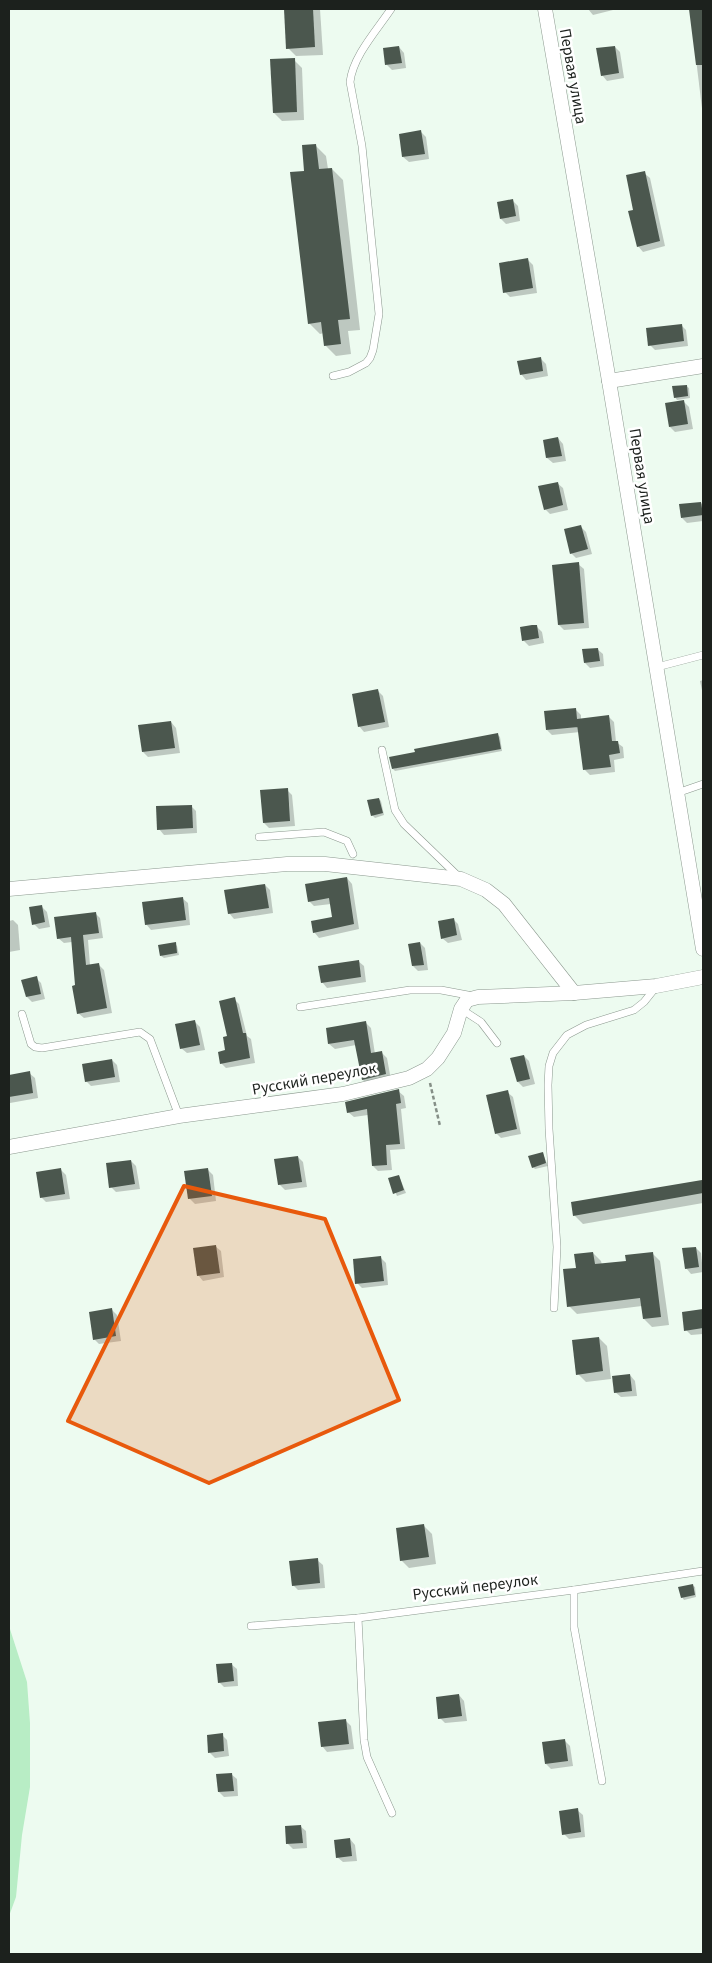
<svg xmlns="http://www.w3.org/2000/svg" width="712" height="1963" font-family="'Source Sans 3',sans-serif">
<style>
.green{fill:#b8edc5}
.shadow{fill:#0003}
.building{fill:#4b574e}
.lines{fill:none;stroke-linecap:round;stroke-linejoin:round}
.lane-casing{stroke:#8b988e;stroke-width:8}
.street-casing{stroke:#8b988e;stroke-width:15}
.path{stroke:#858f87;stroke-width:2.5;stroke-dasharray:4 2.5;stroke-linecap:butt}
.lane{stroke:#fff;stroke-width:7}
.street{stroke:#fff;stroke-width:14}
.marked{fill:#e8590c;fill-opacity:0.2;stroke:#e8590c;stroke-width:4;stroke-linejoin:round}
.labels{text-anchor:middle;stroke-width:5;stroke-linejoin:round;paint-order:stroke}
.street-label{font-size:16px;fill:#1c211d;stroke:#fff}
</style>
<rect width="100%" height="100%" fill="#edfbf0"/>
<path class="green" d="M9,1626L27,1682L30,1723V1787L22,1835L16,1897L9,1916Z"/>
<g class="shadow">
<path d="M285,9H320L323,55L296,56L288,48Z"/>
<path d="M588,9H613V10L593,15Z"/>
<path d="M690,9H703V117Z"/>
<path d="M399,47L404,53L406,68L392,70L387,65L384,49Z"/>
<path d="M615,47L620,52L624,78L607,81L602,75Z"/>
<path d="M294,60L302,68L304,120L282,121L274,113Z"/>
<path d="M421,132L426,137L429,159L409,162L403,157Z"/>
<path d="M316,146L326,156L328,169H332L343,180L360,330L348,331L351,354L336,356L325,345L324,333L320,334L309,323L306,172Z"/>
<path d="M644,173L650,178L665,246L643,252L638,246L634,211Z"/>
<path d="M513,201L518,206L520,221L506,224L501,219Z"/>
<path d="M528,260L533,265L537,293L510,297L505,292Z"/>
<path d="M681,325L686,330L688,346L655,350L650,345Z"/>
<path d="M540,358L546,364L548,376L526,380L521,374Z"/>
<path d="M686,386L689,388L690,398L677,400L675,397Z"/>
<path d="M684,402L689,407L693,429L675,432L670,427Z"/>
<path d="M558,438L563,444L566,461L553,463L547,458Z"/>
<path d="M557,483L563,488L568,510L550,514L545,509Z"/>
<path d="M701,503L703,505V521L687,523L682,518Z"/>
<path d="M581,527L586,532L592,554L576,558L571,553Z"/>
<path d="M578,564L584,569L589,628L564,630L559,625Z"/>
<path d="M536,626L542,632L544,643L529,646L524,641Z"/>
<path d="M597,649L603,654L604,666L590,668L585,663Z"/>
<path d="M703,680V695L700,681Z"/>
<path d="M378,691L383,696L389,727L364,732L359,726Z"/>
<path d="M575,709L581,715V719L609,717L614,722L616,742L623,747L624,758L614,760L615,772L590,775L585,770L580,732L552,735L547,730Z"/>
<path d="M171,722L176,728L180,753L148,757L143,752Z"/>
<path d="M497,734L500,737L502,751L395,771L393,769Z"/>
<path d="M287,790L292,795L295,826L269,828L264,823Z"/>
<path d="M379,799L381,801L384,815L375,818L372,815Z"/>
<path d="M191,806L196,811L197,833L164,835L159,829Z"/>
<path d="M347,878L352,884L359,929L319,938L314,932L334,918L331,904L314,906L309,901Z"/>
<path d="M265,885L270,890L273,913L234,919L229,913Z"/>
<path d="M182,898L188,903L190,925L151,930L146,924Z"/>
<path d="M41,906L47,912L50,927L39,929L34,924Z"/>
<path d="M95,913L100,918L103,938L88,940L90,965H99L104,970L112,1013L84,1018L78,1013L72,942L64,943L58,938Z"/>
<path d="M453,919L458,924L462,940L448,943L442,938Z"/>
<path d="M13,920L18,925L20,950L9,952V921Z"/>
<path d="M420,943L425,948L428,970L418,971L413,966Z"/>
<path d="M175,944L177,946L179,955L164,958L161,956Z"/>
<path d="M358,961L364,966L366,982L327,988L322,982Z"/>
<path d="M36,978L41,983L45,999L32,1002L27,997Z"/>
<path d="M234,999L239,1004L247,1036L251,1039L255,1063L226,1068L221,1063L227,1051Z"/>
<path d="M194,1021L200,1027L205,1050L187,1053L181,1048Z"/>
<path d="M365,1022L371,1028L375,1054L381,1052L387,1058L391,1080L368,1085L363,1080L356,1045L335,1049L329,1044Z"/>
<path d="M524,1056L529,1061L535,1084L523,1087L518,1082Z"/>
<path d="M112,1060L117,1065L120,1082L91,1086L86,1081Z"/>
<path d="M29,1073L35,1078L38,1098L10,1103L9,1101V1076Z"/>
<path d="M398,1091L404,1096L406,1108L401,1109L405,1149L390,1150L392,1170L378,1171L373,1166L368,1115L354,1117L348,1112Z"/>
<path d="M507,1092L513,1097L521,1134L501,1138L496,1133Z"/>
<path d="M543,1154L548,1166L535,1169L533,1167Z"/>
<path d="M298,1157L303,1162L307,1187L285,1190L279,1184Z"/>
<path d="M131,1161L136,1166L140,1189L116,1192L111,1187Z"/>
<path d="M207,1169L213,1175L216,1201L195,1204L190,1199L186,1173Z"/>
<path d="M61,1170L66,1175L70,1199L46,1202L41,1197Z"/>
<path d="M399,1176L406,1193L397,1196L390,1179Z"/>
<path d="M701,1181L703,1183V1203L583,1224L574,1215Z"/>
<path d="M215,1246L221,1251L224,1277L203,1281L198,1275Z"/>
<path d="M696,1248L701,1253L703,1272L691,1274L686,1268Z"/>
<path d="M593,1253L601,1261L602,1265L627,1262L652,1253L660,1261L669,1325L652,1327L644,1319L642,1306L577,1314L569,1306Z"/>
<path d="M381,1258L386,1263L388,1285L362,1288L357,1283Z"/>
<path d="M112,1310L117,1315L121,1341L99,1344L94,1339Z"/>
<path d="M703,1310V1334L691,1335L686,1330L683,1313Z"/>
<path d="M599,1338L607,1346L611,1379L586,1382L578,1374Z"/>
<path d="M630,1375L635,1381L637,1396L621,1397L615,1392Z"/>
<path d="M424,1526L432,1534L436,1564L409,1568L401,1560Z"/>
<path d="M317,1560L323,1565L325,1588L298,1590L293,1585Z"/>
<path d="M692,1585L695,1587L696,1597L684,1600L682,1597Z"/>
<path d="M231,1664L237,1669L238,1686L224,1687L219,1682Z"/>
<path d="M459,1695L464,1701L467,1721L445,1723L440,1718Z"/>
<path d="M346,1721L351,1726L354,1749L327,1752L322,1746Z"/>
<path d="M222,1735L227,1740L229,1756L215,1758L210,1753Z"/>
<path d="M565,1741L570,1746L573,1766L551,1769L546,1764Z"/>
<path d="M231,1774L237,1779L238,1796L224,1797L219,1792Z"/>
<path d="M577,1810L583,1815L585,1837L569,1839L564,1834Z"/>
<path d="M300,1826L306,1831L307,1848L293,1849L288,1844L286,1827Z"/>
<path d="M350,1839L355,1845L357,1861L343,1862L337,1857Z"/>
</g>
<g class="building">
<path d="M284,9H313L315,47L286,49Z"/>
<path d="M689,9H703V65H696Z"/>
<path d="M399,46L402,63L385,65L383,48Z"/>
<path d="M615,46L619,73L601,76L596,48Z"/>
<path d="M295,58L297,112L273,113L270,59Z"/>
<path d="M421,130L425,154L402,157L399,134Z"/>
<path d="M316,144L319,169L332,168L350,319L338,320L341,344L324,346L321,322L308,324L290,172L304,171L302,145Z"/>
<path d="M645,171L660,241L637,247L628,211L633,210L626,175Z"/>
<path d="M513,199L516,216L500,219L497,202Z"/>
<path d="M528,258L533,288L503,293L499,263Z"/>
<path d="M682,324L684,341L648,346L646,328Z"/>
<path d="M541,357L543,371L520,375L517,361Z"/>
<path d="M687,385L688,396L674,398L672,386Z"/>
<path d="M684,400L688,424L669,427L665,403Z"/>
<path d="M558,437L562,456L546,458L543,440Z"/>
<path d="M558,482L563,505L544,510L538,486Z"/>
<path d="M701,502L703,515L681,518L679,504Z"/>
<path d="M581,525L588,549L570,554L564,529Z"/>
<path d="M579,562L584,623L558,625L552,565Z"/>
<path d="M532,625H537L539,638L522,641L520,627Z"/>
<path d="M598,648L600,661L584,663L582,649Z"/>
<path d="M378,689L385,722L358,727L352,694Z"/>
<path d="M576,708L577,719L609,715L612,741H618L620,753L609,755L611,767L583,770L577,724L578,727L546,730L544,711Z"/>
<path d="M171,721L175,748L142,752L138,725Z"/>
<path d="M498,733L501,749L392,769L389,757L415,752L414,749Z"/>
<path d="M288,788L290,821L263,823L260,790Z"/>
<path d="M379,798L383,813L371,816L367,800Z"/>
<path d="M192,805L193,828L157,830L156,806Z"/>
<path d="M347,877L354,924L313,933L311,921L332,917L329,898L308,902L305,884Z"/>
<path d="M265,884L269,908L228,914L224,890Z"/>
<path d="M183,897L186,920L145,925L142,902Z"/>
<path d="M42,905L45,922L32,925L29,907Z"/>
<path d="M96,912L99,933L83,935L86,965L99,963L107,1008L77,1014L72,986L75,985L71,937L57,939L54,917Z"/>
<path d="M454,918L457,935L441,939L438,921Z"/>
<path d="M176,942L177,953L160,956L158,945Z"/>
<path d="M420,942L424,965L412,966L408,944Z"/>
<path d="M359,960L361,977L321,983L318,966Z"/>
<path d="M37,976L41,994L26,997L21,980Z"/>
<path d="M235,997L243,1033H246L250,1058L220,1064L218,1052L225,1050L223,1037L227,1036L219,1001Z"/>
<path d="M195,1020L200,1045L180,1049L175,1024Z"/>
<path d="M366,1021L371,1053L382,1051L386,1074L362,1080L354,1040L328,1044L326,1028Z"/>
<path d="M524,1055L530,1079L517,1082L510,1058Z"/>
<path d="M112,1059L115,1077L85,1082L82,1064Z"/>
<path d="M30,1071L33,1093L9,1097V1075Z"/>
<path d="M399,1089L401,1103L396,1104L400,1144L386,1145L387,1165L372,1166L367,1109L347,1113L345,1102Z"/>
<path d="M508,1090L517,1129L495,1134L486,1095Z"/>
<path d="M543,1152L546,1163L532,1168L528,1156Z"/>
<path d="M298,1156L302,1182L278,1185L274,1159Z"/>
<path d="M131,1160L135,1184L109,1188L106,1163Z"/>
<path d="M61,1168L65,1194L40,1198L36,1172Z"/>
<path d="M208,1168L212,1196L188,1199L184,1171Z"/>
<path d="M399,1175L404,1190L393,1194L388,1178Z"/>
<path d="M702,1180L703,1193L573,1216L571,1202Z"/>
<path d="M216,1245L220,1273L197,1276L193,1248Z"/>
<path d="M696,1247L699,1267L685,1269L682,1248Z"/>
<path d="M593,1252L595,1264L626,1261L625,1255L653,1252L661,1317L643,1319L640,1298L567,1307L563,1269L576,1268L574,1254Z"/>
<path d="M381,1256L384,1281L355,1284L353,1259Z"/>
<path d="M112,1308L116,1336L93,1340L89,1312Z"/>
<path d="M703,1309V1328L684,1331L682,1312Z"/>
<path d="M599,1337L603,1371L576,1375L572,1340Z"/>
<path d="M630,1374L632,1391L614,1393L612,1376Z"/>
<path d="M424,1524L429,1557L400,1561L396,1528Z"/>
<path d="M318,1558L320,1583L292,1586L289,1561Z"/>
<path d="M693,1584L695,1595L681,1598L678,1587Z"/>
<path d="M232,1663L234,1681L218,1683L216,1664Z"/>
<path d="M459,1694L462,1716L438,1719L436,1697Z"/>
<path d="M346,1719L349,1744L321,1747L318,1722Z"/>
<path d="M223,1733L224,1751L208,1753L207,1735Z"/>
<path d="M565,1739L568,1761L545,1764L542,1742Z"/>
<path d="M232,1773L234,1791L218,1792L216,1774Z"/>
<path d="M578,1808L581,1832L562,1835L559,1811Z"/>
<path d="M301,1825L303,1843L286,1844L285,1826Z"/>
<path d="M350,1838L352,1856L336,1858L334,1840Z"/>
</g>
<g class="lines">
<defs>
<g id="lane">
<path d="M333,376L349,372L366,363L370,358L373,350L379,314L362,146L350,82C353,56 377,30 391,9"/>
<path d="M657,667L703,655"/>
<path d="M382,750L395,810L404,824L459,877"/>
<path d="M677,793L703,784"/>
<path d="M259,837L324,832L347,841L353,854"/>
<path d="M300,1007L410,990H441L473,996"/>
<path d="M461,1009L481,1022L497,1043"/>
<path d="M22,1014L31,1044L35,1047L42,1048L140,1032L150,1039L179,1116"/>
<path d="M554,1308L557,1247L549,1129L548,1085L549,1066L553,1053L567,1035L586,1025L634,1010L644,1002L656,987"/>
<path d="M574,1590V1627L602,1781"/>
<path d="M358,1618L364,1740L367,1757L392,1813"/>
<path d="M251,1626L358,1618L574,1590L703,1571"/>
</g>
<g id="street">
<path d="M545,9L609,381L703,949"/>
<path d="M609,381L703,366"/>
<path d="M9,889L287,864H325L461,879L486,890L504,904L574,993"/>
<path d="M9,1147L179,1116L343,1094L409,1078L427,1069L438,1058L454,1033L461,1009L467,1000L478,997L574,993L656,986L703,977"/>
</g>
</defs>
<use href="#lane" class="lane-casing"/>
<use href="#street" class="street-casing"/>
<path class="path" d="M430,1083L440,1126"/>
<use href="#lane" class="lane"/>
<use href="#street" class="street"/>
</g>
<path class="marked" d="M184,1186L325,1219L399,1400L209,1483L68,1421Z"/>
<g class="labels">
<g class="street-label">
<text transform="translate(574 76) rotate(80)" y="6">Первая улица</text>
<text transform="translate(643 476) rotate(81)" y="6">Первая улица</text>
<text transform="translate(314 1078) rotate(-10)" y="6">Русский переулок</text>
<text transform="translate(475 1586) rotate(-7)" y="6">Русский переулок</text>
</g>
</g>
<rect width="712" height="1963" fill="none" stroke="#1c211d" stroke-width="20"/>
</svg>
